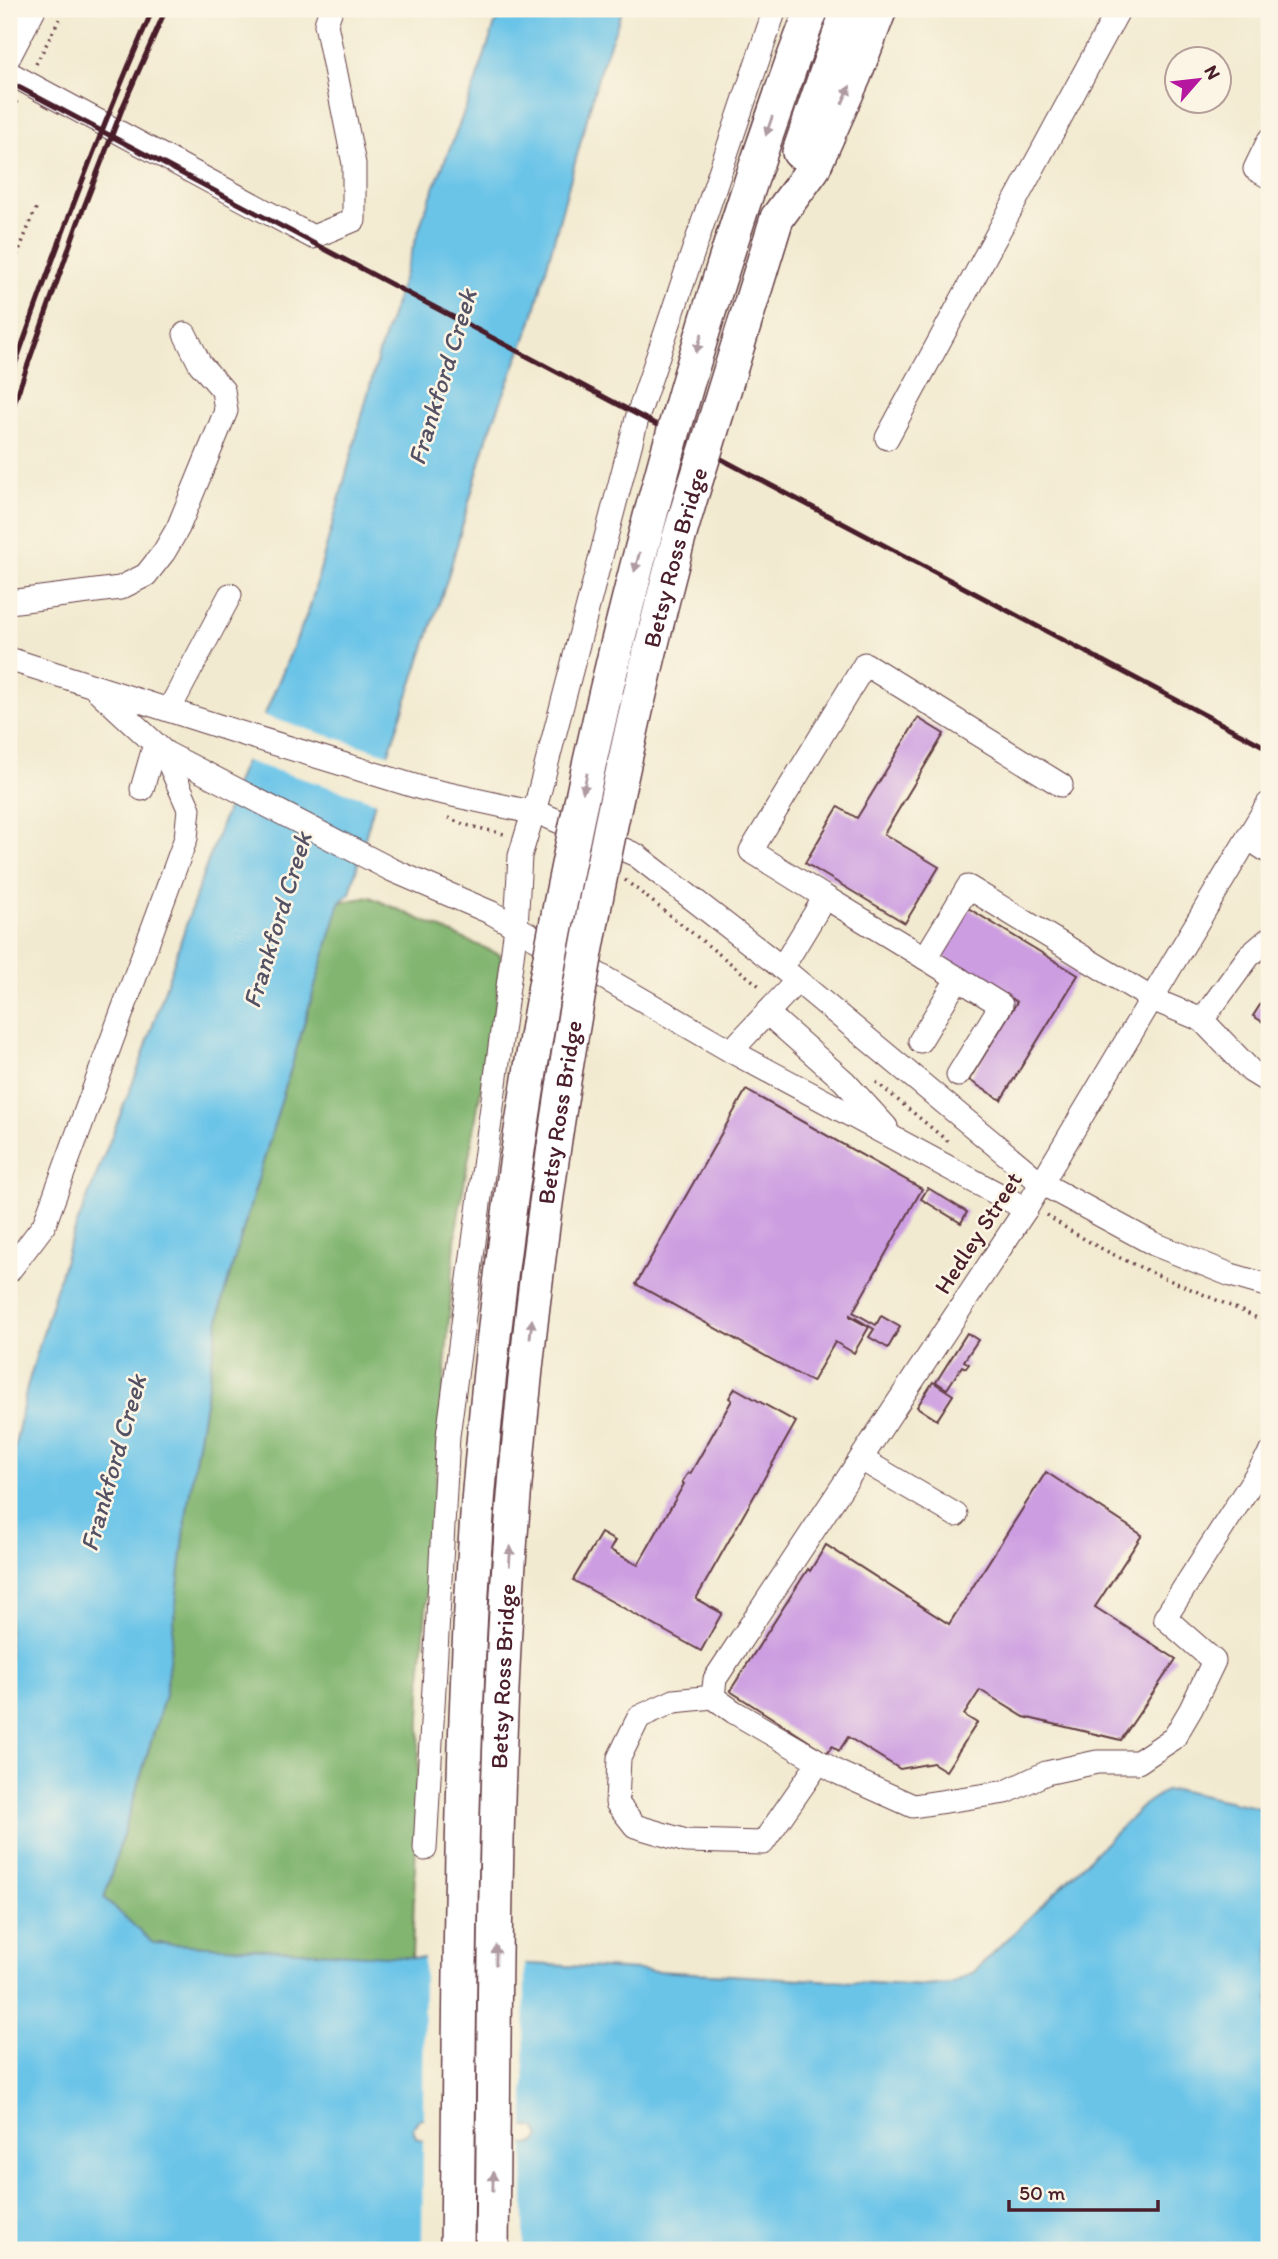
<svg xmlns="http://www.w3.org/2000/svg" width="1278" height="2259" font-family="Itim,sans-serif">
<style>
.forest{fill:#81b570;stroke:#666a4e;stroke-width:2}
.water{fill:#6ac4e8;stroke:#5a728a;stroke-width:2;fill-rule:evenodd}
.pier{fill:#f2ead0}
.building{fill:#cc9de1}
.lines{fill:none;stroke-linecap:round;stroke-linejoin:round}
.minor-casing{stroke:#633d44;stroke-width:25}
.highway-casing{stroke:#633d44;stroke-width:36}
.path{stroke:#633d44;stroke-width:3.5;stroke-dasharray:2 5;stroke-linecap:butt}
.minor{stroke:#fff;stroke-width:23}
.highway{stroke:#fff;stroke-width:33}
.rail{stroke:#4a1f2b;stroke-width:5}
.highway-bridge-casing{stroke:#633d44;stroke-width:36;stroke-linecap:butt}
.highway-bridge{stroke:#fff;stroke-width:33}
.oneway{fill:#ae9aa0}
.labels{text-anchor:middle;stroke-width:5;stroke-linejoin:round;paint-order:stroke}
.street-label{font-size:24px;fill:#4a1f2b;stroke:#fcf5e5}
.water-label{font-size:26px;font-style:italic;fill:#545164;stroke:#fcf5e5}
</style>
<rect width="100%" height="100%" fill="#fcf5e5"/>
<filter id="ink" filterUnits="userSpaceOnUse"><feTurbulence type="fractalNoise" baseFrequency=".0143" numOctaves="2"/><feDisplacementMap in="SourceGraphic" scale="14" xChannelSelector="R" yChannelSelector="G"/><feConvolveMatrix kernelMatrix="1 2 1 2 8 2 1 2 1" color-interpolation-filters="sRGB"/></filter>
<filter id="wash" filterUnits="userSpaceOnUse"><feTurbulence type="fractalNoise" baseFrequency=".00686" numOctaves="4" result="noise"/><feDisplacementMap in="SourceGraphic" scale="28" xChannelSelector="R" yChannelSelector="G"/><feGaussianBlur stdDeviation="1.57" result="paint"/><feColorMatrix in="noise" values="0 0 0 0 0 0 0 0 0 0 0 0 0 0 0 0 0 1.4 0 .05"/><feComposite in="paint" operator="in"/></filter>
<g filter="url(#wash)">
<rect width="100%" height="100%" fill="#f2ead0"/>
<path class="forest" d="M370,897L501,955L496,1004L456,1230L422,1660L412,1958L152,1943L104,1898L165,1695L188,1503L222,1301L340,902Z"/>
<path class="water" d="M500,9H623L600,70L532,321L487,438L447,580L386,761L350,893L340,902L222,1301L188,1503L165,1695L104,1898L153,1943L925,1986L951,1984L974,1972L1145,1804L1165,1791L1178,1790L1269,1810V2250H9V1475L27,1387L69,1245L140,1064L198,889L240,773L310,607L379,353L425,211L474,87ZM422,2119L528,2127L536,2129L540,2137L535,2143L529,2145L422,2140L416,2138L413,2128L418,2120Z"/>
<g class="pier">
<path d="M261,715L391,755L378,802L242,760Z"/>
<path d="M424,1955L525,1961L524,2130L423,2123Z"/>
<path d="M423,2136L524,2141V2250H422Z"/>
</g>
<g id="blocks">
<g class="building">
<path d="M918,718L944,734L884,834L939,867L905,923L805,863L838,807L857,818Z"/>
<path d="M968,908L1078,975L1001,1100L969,1080L1017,1002L939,954Z"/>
<path d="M1269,991V1030L1265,1027L1266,1024L1253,1016Z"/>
<path d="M746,1090L922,1189L853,1312L876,1325L881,1316L900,1327L888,1348L869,1337L874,1329L850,1315V1317L869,1327L854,1353L835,1342L812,1382L636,1284Z"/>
<path d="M928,1188L967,1212L961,1223L921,1199Z"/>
<path d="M967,1333L978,1340L964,1361L969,1364L966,1368L962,1366L947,1389L936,1382Z"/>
<path d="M933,1382L953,1395L937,1420L917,1407Z"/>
<path d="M735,1388L796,1422L696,1599L722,1613L701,1651L573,1580L601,1533L615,1541L610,1550L638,1565L684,1484L682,1482L688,1473L690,1474L732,1400L729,1398Z"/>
<path d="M1046,1472L1142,1535L1095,1607L1176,1659L1121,1740L1024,1717L980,1690L964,1715L977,1723L946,1771L933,1763L900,1769L848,1737L839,1751L832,1746L827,1753L730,1691L808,1569L810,1571L826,1545L949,1624Z"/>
</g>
</g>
</g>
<g filter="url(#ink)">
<use href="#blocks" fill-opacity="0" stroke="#633d44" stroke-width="2"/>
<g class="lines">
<defs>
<g id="minor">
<path d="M9,57L34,9"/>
<path d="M9,73L313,237L354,220V164L326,24L331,9"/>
<path d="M1269,140L1255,169L1269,177"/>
<path d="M887,438L1119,9"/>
<path d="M9,602L120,588L146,575L164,552L178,528L226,411L223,390L200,364L185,334"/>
<path d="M9,659L234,731L421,788L544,815L636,855L782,968L1041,1183L1154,1244L1231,1275L1269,1286"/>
<path d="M97,690L164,752L392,870L492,913L731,1051L1026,1209"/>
<path d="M169,710L230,595"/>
<path d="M142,789L155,744"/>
<path d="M1268,804L1026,1209L715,1679L713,1697L734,1712L839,1773L913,1806L1006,1792L1046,1773L1097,1762H1138L1174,1738L1191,1709L1214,1661L1165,1618L1269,1455"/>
<path d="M1248,838L1269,852"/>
<path d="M825,897L751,851L865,664L1061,785"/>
<path d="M782,968L825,897L925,958"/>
<path d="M767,1013L844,1081L886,1127"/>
<path d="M1202,1020L1251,1071L1269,1082"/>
<path d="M920,1041L958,978"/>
<path d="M731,1051L797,981"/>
<path d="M958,1075L1001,1005L925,958L968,887L1152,999L1202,1020L1249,956L1269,939"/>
<path d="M9,1271L44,1225L186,838L189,809L164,752"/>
<path d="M861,1459L956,1515"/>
<path d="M713,1697L674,1701L639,1717L619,1758L617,1803L635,1826L686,1841L763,1843L819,1762"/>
<path d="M425,1849L448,1436L516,927L520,856L538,797L638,415L775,9"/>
</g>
<g id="highway">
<path d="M792,62L812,9"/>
<path d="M799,152L848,9"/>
<path d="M777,218L813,169L854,77L880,9"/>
</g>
</defs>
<use href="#minor" class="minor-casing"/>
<use href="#highway" class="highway-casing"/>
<g class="path">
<path d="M36,64L65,9"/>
<path d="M9,115L18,99"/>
<path d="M9,275L37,206"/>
<path d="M448,818L466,825L504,834"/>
<path d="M625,880L762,988"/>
<path d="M876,1082L951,1144"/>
<path d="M1047,1215C1110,1261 1187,1285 1257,1318L1269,1319"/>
</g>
<use href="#minor" class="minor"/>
<use href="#highway" class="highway"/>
<g class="rail">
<path d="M9,82L1269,749"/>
<path d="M9,382C53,256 99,131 153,9"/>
<path d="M9,418L77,225L124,104L166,9"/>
</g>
<defs>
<g id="highway-bridge">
<path d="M457,2250C460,1997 459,1743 479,1490C519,1002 628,523 792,62"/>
<path id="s1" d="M492,2250C495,1991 493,1732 516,1473C543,1161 597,848 677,545C687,508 699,472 710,436C733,363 755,290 777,218"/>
</g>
</defs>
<use href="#highway-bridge" class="highway-bridge-casing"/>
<use href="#highway-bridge" class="highway-bridge"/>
</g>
<defs><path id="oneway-solid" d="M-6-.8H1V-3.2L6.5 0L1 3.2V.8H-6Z" transform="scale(1.75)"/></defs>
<g class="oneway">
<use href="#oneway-solid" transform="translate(846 95) rotate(-66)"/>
<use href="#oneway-solid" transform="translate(769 126) rotate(109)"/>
<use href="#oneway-solid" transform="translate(699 343) rotate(107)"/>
<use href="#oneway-solid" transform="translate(637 562) rotate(105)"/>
<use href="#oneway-solid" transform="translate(585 783) rotate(102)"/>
<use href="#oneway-solid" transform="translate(531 1329) rotate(-84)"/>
<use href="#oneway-solid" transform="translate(510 1556) rotate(-86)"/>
<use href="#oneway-solid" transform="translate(496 1955) rotate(-89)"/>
<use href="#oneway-solid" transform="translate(493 2182) rotate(-89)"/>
</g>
</g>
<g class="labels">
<g class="street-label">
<text dy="8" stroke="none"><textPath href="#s1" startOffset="1708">Betsy Ross Bridge</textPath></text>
<text dy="8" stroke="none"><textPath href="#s1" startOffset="1141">Betsy Ross Bridge</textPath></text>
<text transform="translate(978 1233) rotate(-57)" y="8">Hedley Street</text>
<text dy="8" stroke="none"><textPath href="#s1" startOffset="574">Betsy Ross Bridge</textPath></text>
</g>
<g class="water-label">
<text transform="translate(442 377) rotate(-73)" y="9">Frankford Creek</text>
<text transform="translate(277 920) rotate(-73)" y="9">Frankford Creek</text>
<text transform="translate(113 1463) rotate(-74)" y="9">Frankford Creek</text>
</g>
</g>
<rect width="1278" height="2259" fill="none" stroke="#fcf5e5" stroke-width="35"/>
<g transform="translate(1198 80) rotate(62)"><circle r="33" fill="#fcf5e5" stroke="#b59f9b" stroke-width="2"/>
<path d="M0-5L12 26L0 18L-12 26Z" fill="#b5179e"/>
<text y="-10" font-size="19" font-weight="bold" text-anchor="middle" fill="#4a1f2b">N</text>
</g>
<path d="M1009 2200v10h149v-10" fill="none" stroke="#4a1f2b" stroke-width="3.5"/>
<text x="1019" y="2200" font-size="21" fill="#4a1f2b" stroke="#fcf5e5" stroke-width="5" paint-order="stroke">50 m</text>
</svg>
